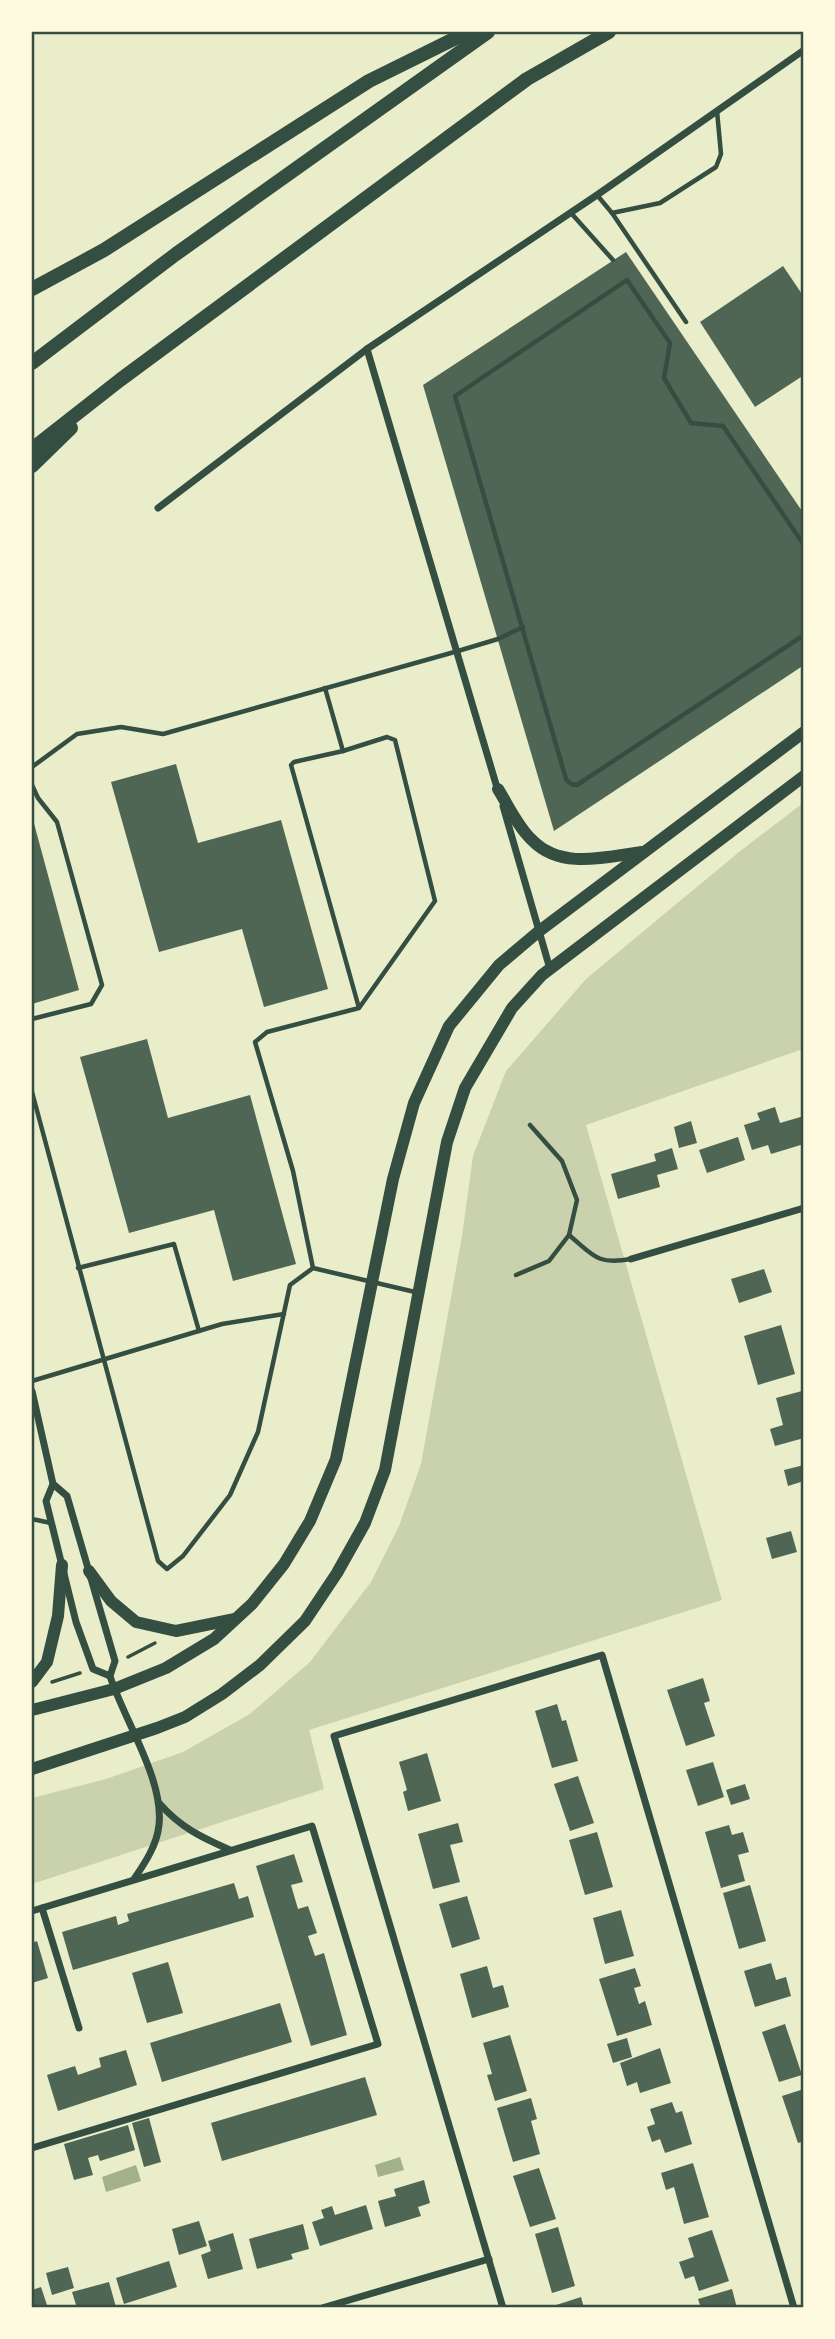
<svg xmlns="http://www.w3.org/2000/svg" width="835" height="2339" font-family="Poppins,sans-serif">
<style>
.green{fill:#cad2ad}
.water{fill:#a3b18a}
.building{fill:#4f6655}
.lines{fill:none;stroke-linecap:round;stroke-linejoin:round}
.path{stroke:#344e41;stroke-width:3.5}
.service{stroke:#344e41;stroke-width:4.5}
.minor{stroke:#344e41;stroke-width:7}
.secondary{stroke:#344e41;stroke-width:12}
.motorway{stroke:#344e41;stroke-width:14}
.neatline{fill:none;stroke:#344e41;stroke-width:2.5}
</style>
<rect width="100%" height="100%" fill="#e9edc9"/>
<path class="green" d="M803,803V1049L586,1125L722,1600L309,1730L324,1789L32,1884V1798L106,1779L183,1752L250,1714L310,1662L371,1582L399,1526L421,1464L462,1236L473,1156L506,1071L586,979L739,852Z"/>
<g class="water">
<path d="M400,2157L404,2170L378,2177L375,2165Z"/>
<path d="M136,2165L141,2181L106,2192L102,2177Z"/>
</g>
<g class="building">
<path d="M626,252L804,514V665L554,831L423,385Z"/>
<path d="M783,266L804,297V375L755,407L700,322Z"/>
<path d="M176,764L198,843L281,820L328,989L264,1007L242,929L159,952L111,782Z"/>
<path d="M32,816L79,990L32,1004Z"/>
<path d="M147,1039L168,1118L250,1095L296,1264L233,1281L214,1210L129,1233L80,1057Z"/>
<path d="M775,1107L780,1123L804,1116V1144L771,1154L768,1145L752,1150L744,1125L760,1120L757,1113Z"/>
<path d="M691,1121L697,1143L679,1148L674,1127Z"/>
<path d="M738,1137L745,1160L707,1173L699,1150Z"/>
<path d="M672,1148L678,1169L657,1175L660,1187L618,1199L611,1174L656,1161L654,1154Z"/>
<path d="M764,1269L772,1292L739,1303L731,1279Z"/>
<path d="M781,1325L795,1374L758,1385L744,1336Z"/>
<path d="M802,1391L804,1438L775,1446L770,1429L783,1425L776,1398Z"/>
<path d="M804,1465V1481L788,1486L784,1470Z"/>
<path d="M791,1531L797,1552L772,1559L766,1538Z"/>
<path d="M703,1678L710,1701L704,1703L715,1736L686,1746L667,1690Z"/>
<path d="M557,1704L562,1721L566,1720L578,1761L552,1768L535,1711Z"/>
<path d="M427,1753L441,1801L408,1811L403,1792L407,1790L399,1762Z"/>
<path d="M713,1762L724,1797L698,1806L686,1770Z"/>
<path d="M578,1776L594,1823L570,1831L554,1784Z"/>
<path d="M745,1784L750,1799L731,1805L726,1790Z"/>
<path d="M458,1823L463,1842L450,1845L460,1882L433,1889L418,1834Z"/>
<path d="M729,1825L732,1835L743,1832L749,1852L738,1855L745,1881L721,1888L705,1832Z"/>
<path d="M597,1832L613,1887L585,1895L569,1840Z"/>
<path d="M294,1854L303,1882L291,1885L298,1909L308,1906L317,1933L308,1936L315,1956L324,1953L347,2035L311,2046L256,1866Z"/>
<path d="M234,1883L239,1899L248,1896L254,1917L73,1970L62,1932L116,1916L118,1925L129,1921L127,1914Z"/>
<path d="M750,1885L766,1941L739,1949L723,1893Z"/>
<path d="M467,1896L480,1939L452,1948L439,1904Z"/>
<path d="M621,1910L634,1956L605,1964L593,1918Z"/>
<path d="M37,1941L48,1978L32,1983V1943Z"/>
<path d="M168,1962L183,2013L147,2023L132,1973Z"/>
<path d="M771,1963L776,1980L786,1977L791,1996L755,2007L744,1971Z"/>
<path d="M487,1966L493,1988L503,1985L509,2007L472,2018L460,1974Z"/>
<path d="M635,1968L641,1986L634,1988L639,2004L645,2001L652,2025L617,2036L599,1979Z"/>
<path d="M280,2003L292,2042L162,2082L150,2043Z"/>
<path d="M785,2024L802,2075L779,2082L762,2032Z"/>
<path d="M510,2035L527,2091L495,2101L487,2075L492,2074L483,2043Z"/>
<path d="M627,2038L632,2057L613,2063L607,2044Z"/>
<path d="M660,2048L671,2083L640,2093L637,2082L627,2086L620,2063Z"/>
<path d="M126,2050L137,2085L58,2111L47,2075L75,2066L78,2075L101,2067L99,2058Z"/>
<path d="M365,2077L377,2115L222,2161L211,2123Z"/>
<path d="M804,2089V2141L798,2143L782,2096Z"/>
<path d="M531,2098L537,2119L531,2121L540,2154L513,2162L497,2108Z"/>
<path d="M672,2102L676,2113L682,2111L692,2144L665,2153L660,2139L652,2142L647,2127L655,2124L650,2109Z"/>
<path d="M149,2118L161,2162L144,2167L132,2123Z"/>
<path d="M128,2125L135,2150L100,2161L98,2155L88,2158L93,2175L74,2180L64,2144Z"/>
<path d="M693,2163L709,2217L684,2224L674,2187L666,2190L661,2173Z"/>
<path d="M539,2168L556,2219L530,2227L513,2176Z"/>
<path d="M424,2180L430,2203L418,2207L421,2216L385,2227L378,2201L396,2196L394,2189Z"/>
<path d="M366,2205L373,2229L320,2246L312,2222L324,2218L321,2210L332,2206L335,2215Z"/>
<path d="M199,2221L207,2246L179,2255L172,2229Z"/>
<path d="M303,2224L309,2249L291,2254L293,2259L257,2269L249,2239Z"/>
<path d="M558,2227L575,2286L552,2293L535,2234Z"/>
<path d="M712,2230L729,2281L699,2291L694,2276L685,2279L679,2262L694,2257L688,2238Z"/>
<path d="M233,2233L243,2269L208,2279L201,2255L211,2251L208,2241Z"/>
<path d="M169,2261L177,2287L124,2304L116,2278Z"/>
<path d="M68,2267L74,2288L52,2295L46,2273Z"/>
<path d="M109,2282L116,2307L77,2308L72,2292Z"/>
<path d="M41,2287L48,2308H32V2290Z"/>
<path d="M732,2289L737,2308H701L698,2299Z"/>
<path d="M581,2297L584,2308H550V2307Z"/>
</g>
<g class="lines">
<g class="path">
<path d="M128,1657L155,1643"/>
<path d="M52,1682L80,1673"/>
</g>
<g class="service">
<path d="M597,195L612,213L660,203L716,167L721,154L717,111"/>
<path d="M571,213L613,260"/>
<path d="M612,213L686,322"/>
<path d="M804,545L723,426L691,423L664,378L670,343L627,280L455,396L566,779L571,784L577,785L804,635"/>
<path d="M325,688L343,751"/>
<path d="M32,767L77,734L121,727L163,734L458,651L498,639L523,627"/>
<path d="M32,785L38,798L57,822L102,985L91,1004L32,1019"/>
<path d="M32,1092L158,1561L167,1569L183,1556L230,1495L258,1432L290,1285L313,1268L415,1292"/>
<path d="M569,1235C594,1256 597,1265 631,1259"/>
<path d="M78,1268L174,1244L199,1331"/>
<path d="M313,1268L293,1171L255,1042L267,1032L359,1008L435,901L395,740L387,737L343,751L294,762L291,765L359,1008"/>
<path d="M516,1275L549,1261L569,1235L577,1200L562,1161L530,1125"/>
<path d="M32,1381L222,1324L284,1314"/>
<path d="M32,1519L51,1523"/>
</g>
<g class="minor">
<path d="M158,508L367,349"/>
<path d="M498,791L367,349L597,195L804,50"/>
<path d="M503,806L550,969"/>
<path d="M631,1259L804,1208"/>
<path d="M32,1391L53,1484L67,1496L115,1661L110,1676C124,1720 164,1779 159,1825C157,1845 145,1863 134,1879"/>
<path d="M53,1484L46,1501L76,1622L93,1669L110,1676"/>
<path d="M159,1803C181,1828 201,1837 230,1850"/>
<path d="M42,1908L79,2028"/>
<path d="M32,1911L312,1826L378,2044L32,2148"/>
<path d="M322,2308L489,2259"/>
<path d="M503,2308L334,1736L602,1655L794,2308"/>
</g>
<g class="secondary">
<path d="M498,789C508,805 518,827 532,840C561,870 605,857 642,852"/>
<path d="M89,1571L111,1601L136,1622L176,1631L235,1619"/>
<path d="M32,1682L47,1662L58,1616L62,1565"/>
<path d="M32,1710L114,1689L166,1668L214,1639L252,1604L284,1564L310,1521L336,1459L393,1179L414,1103L449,1026L499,965L538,932L804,732"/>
<path d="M32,1769L157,1728L185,1717L222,1694L260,1665L305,1621L337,1573L365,1523L385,1470L447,1142L465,1088L512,1008L542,975L804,776"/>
</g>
<g class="motorway">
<path d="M32,289L104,250L369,81L468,32"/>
<path d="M32,363L176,254L488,32"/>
<path d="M32,449L120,380L527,79L609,32"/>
<path d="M32,466L71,428"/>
</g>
</g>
<rect width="835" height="2339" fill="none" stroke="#fefae0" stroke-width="66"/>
<rect x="33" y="33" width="769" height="2273" class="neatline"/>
</svg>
